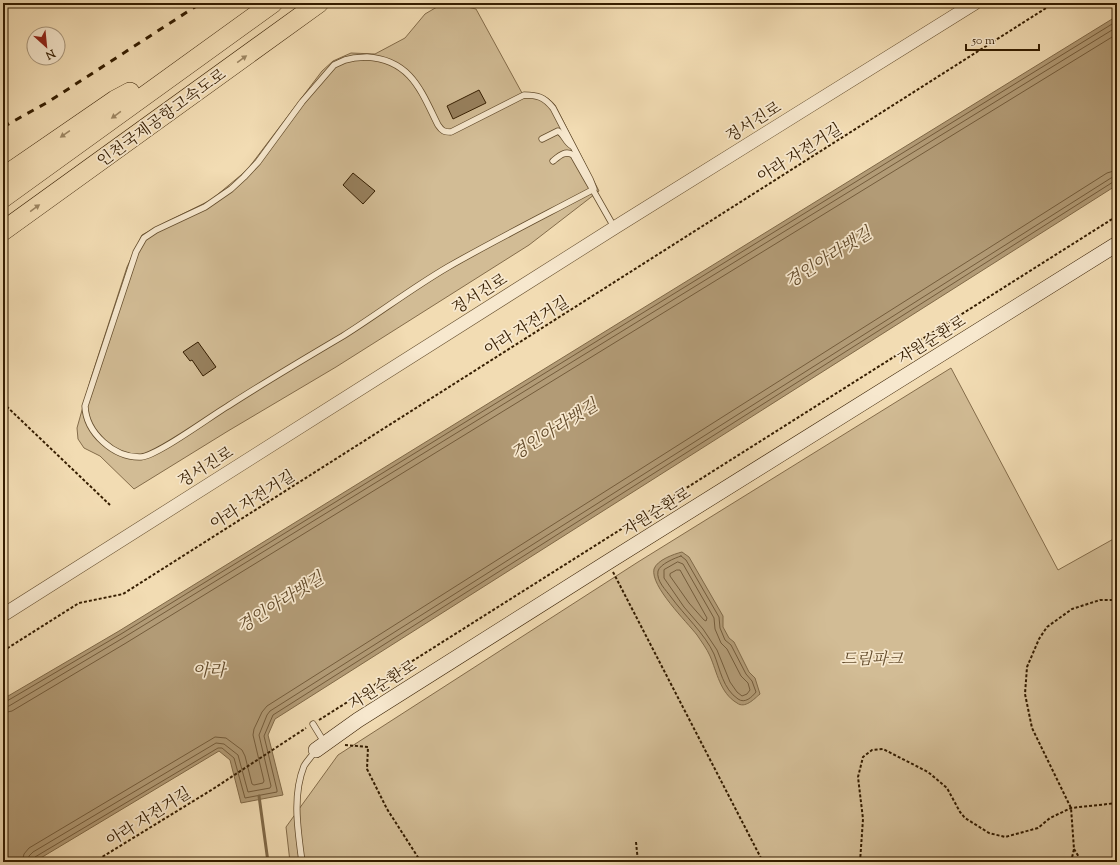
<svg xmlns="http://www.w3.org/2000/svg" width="1120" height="865" font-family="'Sorts Mill Goudy','Noto Serif KR',serif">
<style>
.green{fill:#d2bc95;stroke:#846c4a}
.water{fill:#b29b76;stroke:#806947}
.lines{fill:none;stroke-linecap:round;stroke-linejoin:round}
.shore{stroke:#745c3b;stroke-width:1}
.stream{stroke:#806947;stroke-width:3}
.building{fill:#97805d;stroke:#351d00}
.service-casing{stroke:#644d2d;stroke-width:7}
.tertiary-casing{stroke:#644d2d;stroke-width:14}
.secondary-casing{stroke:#351d00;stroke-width:16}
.motorway-casing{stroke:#351d00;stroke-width:20}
.path{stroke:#351d00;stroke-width:2;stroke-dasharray:3 2;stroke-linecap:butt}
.service{stroke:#f7e8ce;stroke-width:5.5}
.tertiary{stroke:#f7e8ce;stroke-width:13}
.secondary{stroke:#f7e8ce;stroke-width:15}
.motorway{stroke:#f2dcb3;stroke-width:19}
.rail{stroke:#351d00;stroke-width:3;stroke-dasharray:7 7;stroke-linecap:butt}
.oneway{fill:#9d8662}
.labels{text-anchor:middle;stroke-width:3.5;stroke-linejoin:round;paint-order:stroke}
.street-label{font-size:16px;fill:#351d00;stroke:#f7e8ce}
.park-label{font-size:16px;font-style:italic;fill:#644d2d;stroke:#f7e8ce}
.water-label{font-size:17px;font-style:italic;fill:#614929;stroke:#f7e8ce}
</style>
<rect width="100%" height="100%" fill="#f2dcb3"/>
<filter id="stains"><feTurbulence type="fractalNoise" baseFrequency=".005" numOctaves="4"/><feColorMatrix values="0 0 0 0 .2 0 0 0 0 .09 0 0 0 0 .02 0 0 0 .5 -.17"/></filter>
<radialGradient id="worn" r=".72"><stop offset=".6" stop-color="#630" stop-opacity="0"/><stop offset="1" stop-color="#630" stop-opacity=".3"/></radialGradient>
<g class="green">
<path d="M442,4H454L476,9L522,93C536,93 546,94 555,105L599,191L529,245L336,367L228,431L134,489L100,456L84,448L78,439L77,428L91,378L127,267L142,235L166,222L211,200L247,170L322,71L333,61L351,53L375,54L405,38L425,14Z"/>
<path d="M951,368L1058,570L1117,537V862H290L286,827L338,755L638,562Z"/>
</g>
<g class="water">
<path d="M1117,16V185L275,719L268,735L283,795L241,803L230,760L219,751L34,862H3V699L119,631Z"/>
<path d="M682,552L689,557L723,616V627L729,638L734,642L749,672L755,678L760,694C754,699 745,709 737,703C720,693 717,672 710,656C707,649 701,641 697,635C687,622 650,586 654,569C657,560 674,554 682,552Z"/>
</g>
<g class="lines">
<g class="shore">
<path d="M681,556L686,560L719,617L720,628L725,640L731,645L746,674L752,681L756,692C752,697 745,704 738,699C723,689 720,669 714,654C705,634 684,615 671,597C666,590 656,581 658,571C660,564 675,558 681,556Z"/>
<path d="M678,562L683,564L714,618L715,629L721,643L727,649L741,676L748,683L750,690L747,694L742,696L737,692L730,682L717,650L703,629L684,607L664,578V570Z"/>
<path d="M677,570H680L707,618L706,621L704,620L689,603L670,576V574Z"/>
<path d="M3,702L7,701L121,634L1117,21"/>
<path d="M3,707L9,706L123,638L1117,27"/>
<path d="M3,713L12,711L126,643L1117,34"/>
<path d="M22,862L24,854L29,848L215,737L226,738L242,750L245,756L252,784L254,785L263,783L264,781L253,735L254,729L262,712L267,706L1107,173L1117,170"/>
<path d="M28,862L29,856L33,852L216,743L224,744L238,755L248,792L270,788L271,786L259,735L267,715L270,711L1111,178L1117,176"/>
<path d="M33,862L35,857L218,748H222L234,758L245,798L277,792V790L264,736L273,715L1113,182H1117"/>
</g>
<path class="stream" d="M259,796L268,862"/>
</g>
<g class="building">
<path d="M479,90L486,103L453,119L447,106Z"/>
<path d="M353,173L375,191L363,204L343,185Z"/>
<path d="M198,342L216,367L203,376L192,360L190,361L183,352Z"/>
</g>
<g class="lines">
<defs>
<g id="service">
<path d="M367,57C411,60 421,91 438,125C442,131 444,132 451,132L524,95C538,95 544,97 553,108L590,179L594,189C545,215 495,240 448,267C412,288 378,314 343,336C304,359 265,382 228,406C211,416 157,456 141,457C114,458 86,433 85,406L136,252L144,238L156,230L205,207L231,189L244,177L258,162L302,102L334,65L345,60L354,58Z"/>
<path d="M542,139L558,131C564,134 565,142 572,146"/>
<path d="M553,161C559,156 565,150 573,155L614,227"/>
<path d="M313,724L324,742"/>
<path d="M302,862C298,831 292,796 304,766C307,761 312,756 315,751"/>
</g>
<path id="tertiary" d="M3,615L614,228L975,3"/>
<path id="secondary" d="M316,750L358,720L608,562L1117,244"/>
<g id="motorway">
<path d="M3,177L115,100L130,92"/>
<path d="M3,198L273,3"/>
<path d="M3,231L319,3"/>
</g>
</defs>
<use href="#service" class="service-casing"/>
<use href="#tertiary" class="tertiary-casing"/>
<use href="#secondary" class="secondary-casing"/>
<use href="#motorway" class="motorway-casing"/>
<g class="path">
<path d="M3,403L110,505"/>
<path d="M613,572L763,862"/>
<path d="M3,651L79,603L123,594L1054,3"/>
<path d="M319,720L1117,216"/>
<path d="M345,745L368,747L367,769L387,809L421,862"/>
<path d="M636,842L638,862"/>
<path d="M1074,849L1082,862"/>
<path d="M94,862L213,789L306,728"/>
<path d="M860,862L863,819L858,777L863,757L872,750L883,749L928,772L947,788L960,812L965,818L989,833L1005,837L1038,828L1050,818L1071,808L1117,803"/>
<path d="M1071,862L1074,849L1071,808L1032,728L1025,694L1027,667L1039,639L1047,627L1072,609L1100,600H1117"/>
</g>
<use href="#service" class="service"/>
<use href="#tertiary" class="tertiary"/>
<use href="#secondary" class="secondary"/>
<use href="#motorway" class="motorway"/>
<path class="rail" d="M3,127L48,102L201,3"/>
</g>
<defs><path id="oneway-solid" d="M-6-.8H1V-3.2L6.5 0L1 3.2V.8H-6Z"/></defs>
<g class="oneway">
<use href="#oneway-solid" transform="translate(242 59) rotate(-36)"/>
<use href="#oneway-solid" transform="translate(116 115) rotate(144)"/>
<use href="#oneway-solid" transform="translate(65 134) rotate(145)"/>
<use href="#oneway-solid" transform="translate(35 208) rotate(-36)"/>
</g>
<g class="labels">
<g class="street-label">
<text transform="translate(161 117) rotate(-36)" y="6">인천국제공항고속도로</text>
<text transform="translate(753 121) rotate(-32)" y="6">정서진로</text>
<text transform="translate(799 152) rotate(-32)" y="6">아라 자전거길</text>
<text transform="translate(479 293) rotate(-32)" y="6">정서진로</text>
<text transform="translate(526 325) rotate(-32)" y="6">아라 자전거길</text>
<text transform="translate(931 339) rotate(-32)" y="6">자원순환로</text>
<text transform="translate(205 466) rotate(-32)" y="6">정서진로</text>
<text transform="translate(252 499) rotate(-32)" y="6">아라 자전거길</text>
<text transform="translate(656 511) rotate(-32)" y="6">자원순환로</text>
<text transform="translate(382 684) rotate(-33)" y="6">자원순환로</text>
<text transform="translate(148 816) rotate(-32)" y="6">아라 자전거길</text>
</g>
<g class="park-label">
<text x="872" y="664">드림파크</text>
</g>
<g class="water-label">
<text transform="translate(828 257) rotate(-32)" y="6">경인아라뱃길</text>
<text transform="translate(554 429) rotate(-32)" y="6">경인아라뱃길</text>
<text transform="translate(280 602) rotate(-32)" y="6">경인아라뱃길</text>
<text x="209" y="676">아라</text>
</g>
</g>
<rect width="1120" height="865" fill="none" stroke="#f2dcb3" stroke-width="16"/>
<rect x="4" y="4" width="1112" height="857" fill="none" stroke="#351d00" stroke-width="2"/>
<rect x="8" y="8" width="1104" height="849" fill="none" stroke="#351d00"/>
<g transform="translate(46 46) rotate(153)"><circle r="19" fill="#f7e8ce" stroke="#a9977c"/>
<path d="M0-3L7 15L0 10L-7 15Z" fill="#8f2418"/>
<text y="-6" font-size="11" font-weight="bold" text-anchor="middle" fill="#351d00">N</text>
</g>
<path d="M966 44v6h73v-6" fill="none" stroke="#351d00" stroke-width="2"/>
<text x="972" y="44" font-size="12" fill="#351d00" stroke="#f7e8ce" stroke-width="3" paint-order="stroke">50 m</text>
<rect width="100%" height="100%" filter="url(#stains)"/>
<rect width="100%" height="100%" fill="url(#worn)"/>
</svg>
